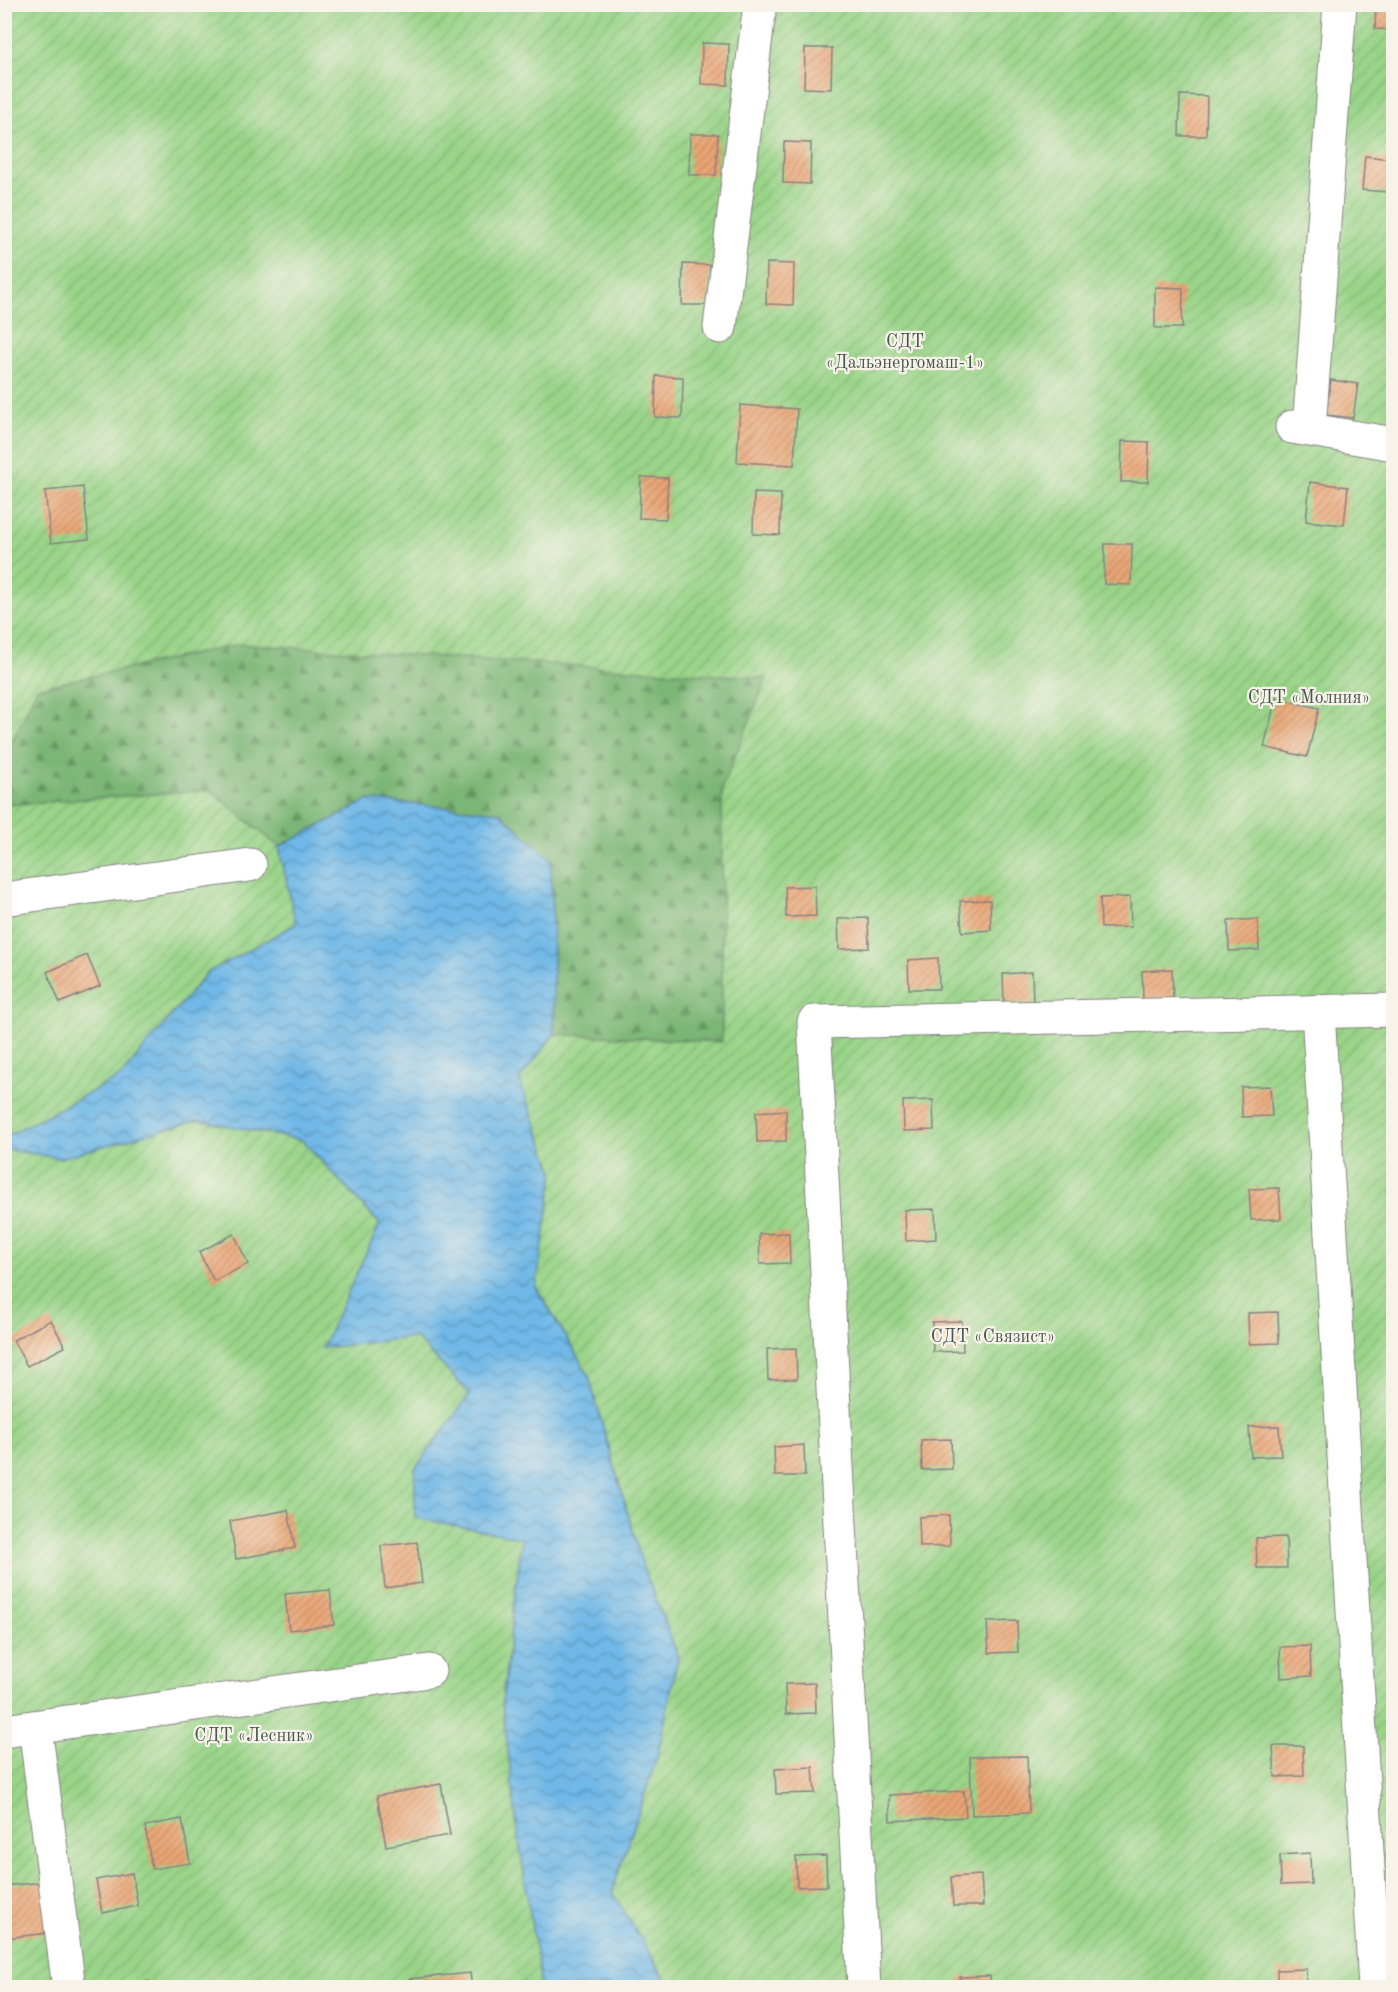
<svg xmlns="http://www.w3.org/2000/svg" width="1398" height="1992" font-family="'Old Standard TT',serif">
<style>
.forest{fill:url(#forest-firs);stroke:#4e6c58;stroke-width:1.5}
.garden{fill:url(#garden-furrows);stroke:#5e7b62;stroke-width:1.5}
.water{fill:url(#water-waves);stroke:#486d91;stroke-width:1.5}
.building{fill:url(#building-hatch)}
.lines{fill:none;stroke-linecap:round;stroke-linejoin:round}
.minor-casing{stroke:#868280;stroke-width:35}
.minor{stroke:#fff;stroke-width:33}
.labels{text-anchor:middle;stroke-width:4.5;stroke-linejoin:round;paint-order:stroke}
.park-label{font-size:18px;fill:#465752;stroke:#f7f3e8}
</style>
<defs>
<pattern id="forest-firs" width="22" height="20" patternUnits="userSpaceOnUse" patternTransform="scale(1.5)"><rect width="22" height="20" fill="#7ab674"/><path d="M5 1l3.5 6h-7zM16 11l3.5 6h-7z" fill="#649460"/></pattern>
<pattern id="garden-furrows" width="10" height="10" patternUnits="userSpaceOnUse" patternTransform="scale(1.5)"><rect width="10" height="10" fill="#99d488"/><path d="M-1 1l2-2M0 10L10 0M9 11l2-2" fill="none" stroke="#84b676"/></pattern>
<pattern id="water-waves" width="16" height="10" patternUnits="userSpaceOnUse" patternTransform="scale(1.5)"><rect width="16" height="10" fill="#6fb8e7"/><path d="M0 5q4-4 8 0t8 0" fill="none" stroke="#5b95bc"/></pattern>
<pattern id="building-hatch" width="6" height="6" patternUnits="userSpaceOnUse" patternTransform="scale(1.5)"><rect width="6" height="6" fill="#eaa575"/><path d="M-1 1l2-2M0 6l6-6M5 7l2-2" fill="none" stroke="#bd8661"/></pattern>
</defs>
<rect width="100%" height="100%" fill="#f7f3e8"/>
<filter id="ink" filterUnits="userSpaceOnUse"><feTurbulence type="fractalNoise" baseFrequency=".0167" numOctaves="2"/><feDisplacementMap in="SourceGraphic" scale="12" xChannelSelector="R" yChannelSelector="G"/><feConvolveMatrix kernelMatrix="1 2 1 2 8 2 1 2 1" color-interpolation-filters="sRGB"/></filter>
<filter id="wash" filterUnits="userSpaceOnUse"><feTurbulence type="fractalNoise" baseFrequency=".008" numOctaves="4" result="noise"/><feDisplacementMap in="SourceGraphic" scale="24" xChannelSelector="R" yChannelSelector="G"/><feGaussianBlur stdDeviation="1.35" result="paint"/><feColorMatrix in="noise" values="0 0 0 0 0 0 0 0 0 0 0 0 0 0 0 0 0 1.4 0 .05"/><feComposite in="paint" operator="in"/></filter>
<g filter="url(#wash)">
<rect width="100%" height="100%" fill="#eae3c4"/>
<path class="forest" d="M240,644L768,677L722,788V1042L554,1034L551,859L369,800L279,847L210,790L5,805V757L36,688Z"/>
<g class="garden">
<path d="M5,5H1393V1987H669V1985L611,1892L658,1754L678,1656L643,1567L588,1374L536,1287L554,1172L519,1080L554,1034L722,1042V788L767,678L240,644L37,688L5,757Z"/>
<path d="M210,790L279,847L297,924L207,973L120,1077L5,1137V805Z"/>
<path d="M198,1120L302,1140L380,1224L323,1347L415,1337L470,1394L415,1469L522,1538L502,1703L541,1987H5L4,1149L60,1158Z"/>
</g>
<path class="water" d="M369,800L499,812L551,859L554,1034L519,1080L554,1172L536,1287L588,1374L643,1567L678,1656L658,1754L612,1892L669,1985V1987H541L519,1841L502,1703L522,1538L415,1518V1469L470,1394L415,1337L322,1348L380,1224L302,1140L198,1120L60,1158L5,1149V1137L120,1077L207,973L296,924L279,847Z"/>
<g id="blocks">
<g class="building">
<path d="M1376,4H1394V30L1375,29Z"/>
<path d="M702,43L729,44L728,85L701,84Z"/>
<path d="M805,48H832L831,89L804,88Z"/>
<path d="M1180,95L1207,96L1206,136H1179Z"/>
<path d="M690,134H718L716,175H689Z"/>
<path d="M784,142L811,143L810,184L783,183Z"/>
<path d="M1365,156L1391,159L1388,192L1362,190Z"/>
<path d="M767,263L794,264L793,305L766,304Z"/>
<path d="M683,264L710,265L709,305H682Z"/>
<path d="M1155,287L1183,288L1182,328H1155Z"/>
<path d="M656,376L683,377L682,418L655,417Z"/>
<path d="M1331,380L1358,384L1353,418L1326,415Z"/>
<path d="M740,405L797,409L794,465L737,462Z"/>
<path d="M1122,441L1149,442L1148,482H1121Z"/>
<path d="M641,477L668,478L666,519L639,518Z"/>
<path d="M1310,482L1348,487L1344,525L1306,521Z"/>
<path d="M83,487L89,539L51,543L45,491Z"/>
<path d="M754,493L781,494L780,535L753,534Z"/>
<path d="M1105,544H1132L1131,585L1104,584Z"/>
<path d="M1276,698L1319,708L1307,757L1264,747Z"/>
<path d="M815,886L816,916L786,917L785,887Z"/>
<path d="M1130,897L1131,927L1101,928L1100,898Z"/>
<path d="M990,900L991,930L962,932L960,901Z"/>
<path d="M868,918L869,948L839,949L838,919Z"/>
<path d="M1258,919L1259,950L1229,951L1228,921Z"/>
<path d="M87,955L100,986L60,1003L47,972Z"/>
<path d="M938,958L939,989H909L908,960Z"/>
<path d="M1172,969L1173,1000H1143L1142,971Z"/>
<path d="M1032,972L1033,1003H1004L1003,974Z"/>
<path d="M1270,1086L1272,1116L1242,1117L1241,1087Z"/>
<path d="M933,1100L934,1130L904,1131L903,1101Z"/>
<path d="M786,1110V1141L757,1142L756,1112Z"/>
<path d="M1279,1188L1281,1219L1251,1220L1249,1189Z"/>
<path d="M935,1209L936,1239L906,1241L905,1210Z"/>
<path d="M789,1233L790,1263L760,1264L759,1234Z"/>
<path d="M234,1234L248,1264L214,1281L199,1252Z"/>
<path d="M1278,1312L1279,1343L1249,1344L1248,1313Z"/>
<path d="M51,1320L65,1347L27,1366L13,1340Z"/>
<path d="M962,1321L963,1351L933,1352L932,1322Z"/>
<path d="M796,1348L797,1379L768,1380L767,1349Z"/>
<path d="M1279,1426L1281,1456L1251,1457L1249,1427Z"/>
<path d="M951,1439L952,1469L922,1470L921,1440Z"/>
<path d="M804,1445L805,1476H775L774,1447Z"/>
<path d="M288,1510L295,1548L236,1559L230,1521Z"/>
<path d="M949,1515L950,1546L920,1547L919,1517Z"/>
<path d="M1286,1537L1287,1568H1257L1256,1538Z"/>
<path d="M417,1542L422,1583L385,1588L381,1546Z"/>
<path d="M330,1590L334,1625L289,1630L285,1594Z"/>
<path d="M1017,1621L1018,1652L989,1653L987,1622Z"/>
<path d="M1310,1646L1311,1676L1281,1678L1280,1647Z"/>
<path d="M815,1683L816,1713L786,1714L785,1684Z"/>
<path d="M1273,1746H1303L1304,1776L1275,1777Z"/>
<path d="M1027,1756L1029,1813L972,1815L970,1757Z"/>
<path d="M813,1767L815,1793L776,1794L775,1769Z"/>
<path d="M441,1784L450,1835L386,1846L377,1796Z"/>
<path d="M964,1791L966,1817L890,1821L889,1795Z"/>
<path d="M182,1819L190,1863L152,1869L145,1826Z"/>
<path d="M1310,1853L1311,1884L1281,1885L1280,1855Z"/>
<path d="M826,1856L827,1886L797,1887L796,1857Z"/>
<path d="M132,1873L138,1906L102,1913L96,1880Z"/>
<path d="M981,1875L983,1906H953L951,1877Z"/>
<path d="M44,1882L50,1933L4,1938V1886Z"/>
<path d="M1306,1969L1307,1988H1277V1970Z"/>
<path d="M470,1973L472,1988H410L409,1979Z"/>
<path d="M990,1976L991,1988H961L960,1977Z"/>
<path d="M150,1981L151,1988H114V1985Z"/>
</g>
</g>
</g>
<g filter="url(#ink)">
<use href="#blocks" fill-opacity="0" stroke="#868280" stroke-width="1.5"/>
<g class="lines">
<defs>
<g id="minor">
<path d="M720,327L760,4"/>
<path d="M1292,427L1394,444"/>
<path d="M1309,429L1340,4"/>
<path d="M4,899L250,865"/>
<path d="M1318,1011L1375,1988"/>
<path d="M35,1727L69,1988"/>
<path d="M4,1731L429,1671"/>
<path d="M864,1988L814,1022L1394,1010"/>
</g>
</defs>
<use href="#minor" class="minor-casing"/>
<use href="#minor" class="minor"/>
</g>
</g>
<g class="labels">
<g class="park-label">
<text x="905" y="347">СДТ<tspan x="905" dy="21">«Дальэнергомаш-1»</tspan></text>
<text x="1309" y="703">СДТ «Молния»</text>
<text x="993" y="1342">СДТ «Связист»</text>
<text x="254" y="1741">СДТ «Лесник»</text>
</g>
</g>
<rect width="1398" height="1992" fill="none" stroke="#f7f3e8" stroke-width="24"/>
</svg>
